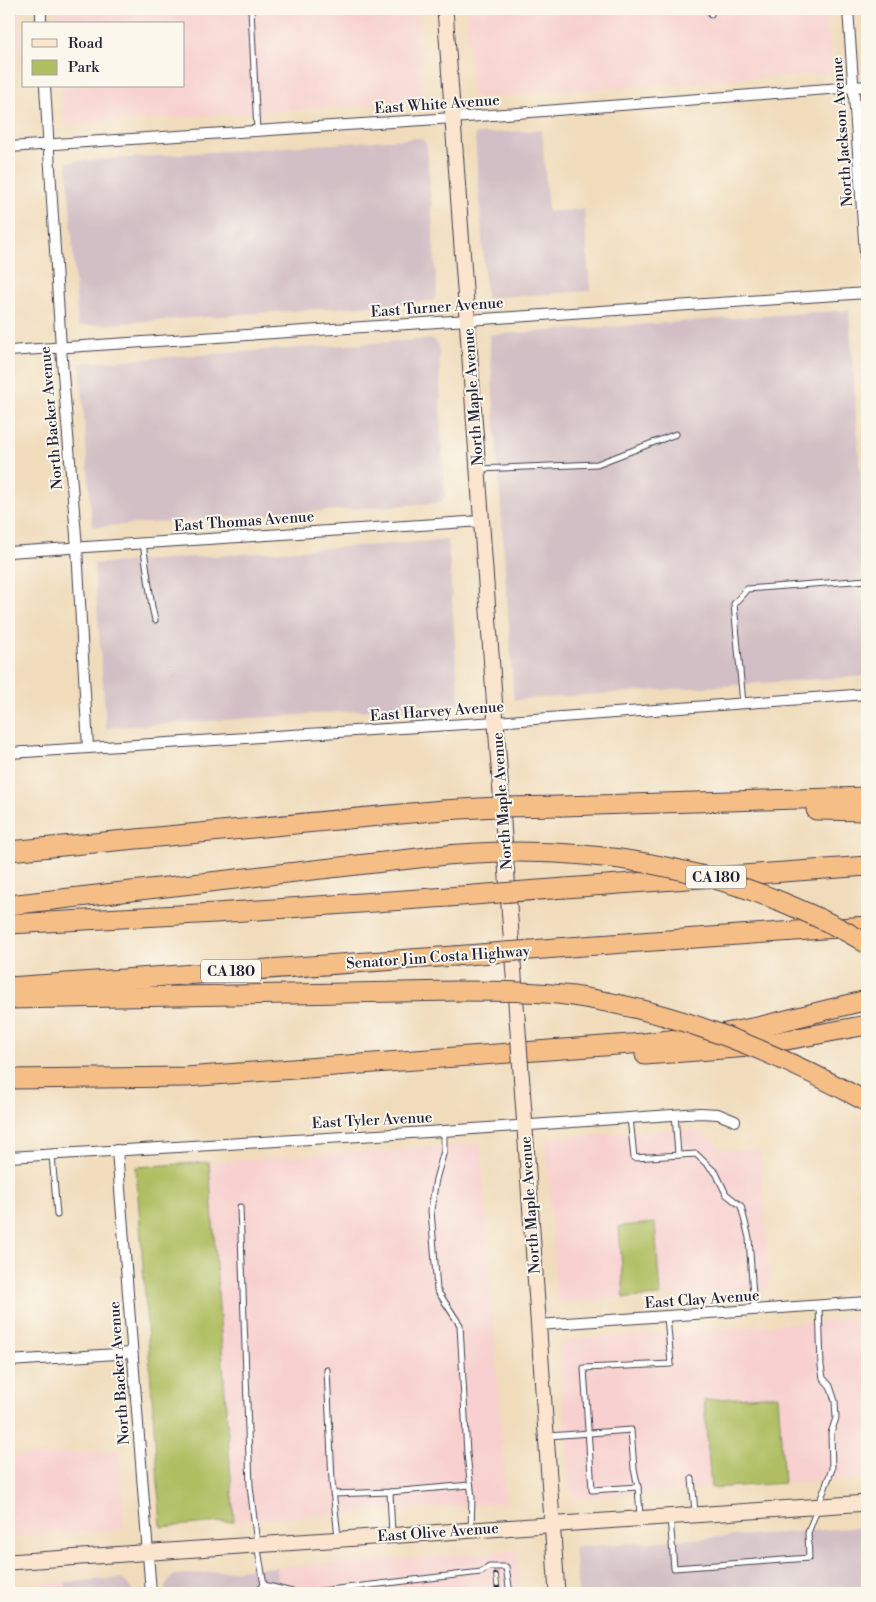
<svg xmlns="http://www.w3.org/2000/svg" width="876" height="1602" font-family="'Libre Bodoni',serif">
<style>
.built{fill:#f7d0cf}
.industrial{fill:#d2bec5}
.green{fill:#aebe60;stroke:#68704e}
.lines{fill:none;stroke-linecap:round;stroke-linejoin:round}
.lane-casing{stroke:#413e4e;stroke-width:7}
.street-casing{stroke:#413e4e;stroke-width:12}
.secondary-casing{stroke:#413e4e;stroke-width:17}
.highway-casing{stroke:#413e4e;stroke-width:21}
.lane{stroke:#fff;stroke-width:5}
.street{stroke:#fff;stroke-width:10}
.secondary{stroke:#fbe5cf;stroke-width:15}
.highway{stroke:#f6be87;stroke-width:19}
.rail-casing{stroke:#22223b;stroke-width:5.5}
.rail{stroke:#fbf7ec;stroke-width:4;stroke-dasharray:11;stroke-linecap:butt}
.secondary-bridge-casing{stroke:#413e4e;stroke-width:17;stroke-linecap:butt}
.highway-bridge-casing{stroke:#413e4e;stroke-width:21;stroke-linecap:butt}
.secondary-bridge{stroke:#fbe5cf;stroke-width:15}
.highway-bridge{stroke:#f6be87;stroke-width:19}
.labels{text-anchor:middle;stroke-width:4;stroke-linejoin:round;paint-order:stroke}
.shield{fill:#fbf7ec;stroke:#636270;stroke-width:1}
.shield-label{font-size:14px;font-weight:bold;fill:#22223b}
.street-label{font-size:15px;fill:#22223b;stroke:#fbf7ec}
</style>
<rect width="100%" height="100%" fill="#fbf7ec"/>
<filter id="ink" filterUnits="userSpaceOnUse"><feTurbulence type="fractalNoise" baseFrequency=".02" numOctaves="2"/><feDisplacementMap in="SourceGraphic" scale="10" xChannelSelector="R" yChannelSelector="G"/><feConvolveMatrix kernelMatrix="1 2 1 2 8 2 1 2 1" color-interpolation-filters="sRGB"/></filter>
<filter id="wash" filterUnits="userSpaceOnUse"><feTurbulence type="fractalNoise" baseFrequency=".0096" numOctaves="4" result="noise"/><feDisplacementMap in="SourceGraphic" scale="20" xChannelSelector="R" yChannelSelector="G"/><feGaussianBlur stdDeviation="1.12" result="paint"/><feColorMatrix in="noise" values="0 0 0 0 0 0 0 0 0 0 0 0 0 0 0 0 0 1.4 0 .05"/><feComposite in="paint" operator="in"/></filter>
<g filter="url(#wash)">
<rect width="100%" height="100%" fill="#f0dcbb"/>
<g class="built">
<path d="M9,9H20L22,52L9,53Z"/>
<path d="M56,9H417L424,101L64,125L61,86H184V24H57Z"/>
<path d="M466,9H827L832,73L481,97L474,95L472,89Z"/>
<path d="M685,1129L702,1132L717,1145L726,1150H760L770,1288L660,1296L655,1223L619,1226L624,1298L557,1303L546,1144L547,1140L551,1138Z"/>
<path d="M481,1144L506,1503L234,1521L209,1162Z"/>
<path d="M867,1318V1478L784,1483L777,1395L704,1400L711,1488L578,1498L570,1491L560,1348L567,1340Z"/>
<path d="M119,1450L124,1529L9,1537V1457Z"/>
<path d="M517,1551L521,1593H279L277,1567Z"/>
<path d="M121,1578L132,1588L133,1593H9V1586Z"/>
</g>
<g class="industrial">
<path d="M542,130L548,212L584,209L590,291L486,298L475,134Z"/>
<path d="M418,138L423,140L427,146L437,293L435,299L432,301L78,326L67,162Z"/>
<path d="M849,310L867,575V676L514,700L489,335Z"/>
<path d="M432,339L439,345L441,430L445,497L439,503L92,527L80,363Z"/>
<path d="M448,540L459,704L106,728L94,564Z"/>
<path d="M867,1527V1593H578L574,1547Z"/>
<path d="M277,1567L279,1593H165V1585L174,1575Z"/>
<path d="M121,1578L132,1588L133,1593H67L66,1582Z"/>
</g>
<g class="green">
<path d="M209,1162L234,1521L161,1527L136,1167Z"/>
<path d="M655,1223L660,1296L624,1298L619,1226Z"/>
<path d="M778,1395L784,1483L711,1488L704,1400Z"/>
</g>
</g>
<g filter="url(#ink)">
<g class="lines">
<defs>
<g id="lane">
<path d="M251,9L257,131"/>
<path d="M711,9V14"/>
<path d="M479,469L597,464L676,434"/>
<path d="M143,543L152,607L155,620"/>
<path d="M743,704L734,604L747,589L867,580"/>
<path d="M675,1114L678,1155"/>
<path d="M630,1117L634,1158L696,1154L716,1173L726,1194L741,1206L749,1238L754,1310"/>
<path d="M444,1131V1151L436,1179L431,1210L437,1290L460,1325L467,1454L472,1498L471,1529"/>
<path d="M52,1155L57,1215"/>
<path d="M240,1207L250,1486L257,1544L264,1585L256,1593"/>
<path d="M327,1370L332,1481L338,1537"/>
<path d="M549,1436L631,1430L634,1469L638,1487L640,1516"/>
<path d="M692,1479L695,1512"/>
<path d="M638,1487L592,1490L584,1368L671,1364L667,1316"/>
<path d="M390,1492L392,1534"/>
<path d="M333,1494L390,1492L470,1485"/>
<path d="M670,1517L674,1568L809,1558L808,1533L832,1469L831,1433L836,1418L835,1401L830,1386L823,1378L821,1366L819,1306"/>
<path d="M264,1585L296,1593"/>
<path d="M304,1593L481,1572L489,1567H506L510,1593"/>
</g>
<g id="street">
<path d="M41,9V24"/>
<path d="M848,9L867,282"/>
<path d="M45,86L61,348L77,548L88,748"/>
<path d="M9,147L453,118L867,86"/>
<path d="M9,351L867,293"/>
<path d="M9,552L482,521"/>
<path d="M9,753L496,722L867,694"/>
<path d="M117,1150L151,1593"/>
<path d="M9,1157L444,1131L700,1113L718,1114L735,1121"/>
<path d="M538,1325L867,1302"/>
<path d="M9,1361L132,1353"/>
</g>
<g id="secondary">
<path d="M445,9L517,1018"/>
<path d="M522,1085L557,1593"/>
<path d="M9,1562L867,1503"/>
</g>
<g id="highway">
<path d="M562,806L867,797"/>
<path d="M816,810L867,811"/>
<path d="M9,851L443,810"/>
<path d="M565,888L867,866"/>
<path d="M9,905L427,857"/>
<path d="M9,924L216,913L448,897"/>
<path d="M569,947L867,926"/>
<path d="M9,987L454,956"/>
<path d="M9,999L456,991"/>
<path d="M645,1055L749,1047L867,1025"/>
<path d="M9,1079L186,1077L644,1043L720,1034L762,1026L867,1000"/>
</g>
</defs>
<use href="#lane" class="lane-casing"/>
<use href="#street" class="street-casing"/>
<use href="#secondary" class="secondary-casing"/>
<use href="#highway" class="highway-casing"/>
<use href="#lane" class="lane"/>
<use href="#street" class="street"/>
<use href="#secondary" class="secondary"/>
<use href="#highway" class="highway"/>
<defs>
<path id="rail" d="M496,1575L498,1593"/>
</defs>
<use href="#rail" class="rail-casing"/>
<use href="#rail" class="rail"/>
<defs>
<path id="secondary-bridge" d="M517,1018L522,1085"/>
<g id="highway-bridge">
<path d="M443,810L497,807L562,806"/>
<path d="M427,857C548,844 668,856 782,902C811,914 841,927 867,944"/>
<path d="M448,897L565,888"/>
<path d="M454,956L569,947"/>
<path d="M456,991C495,991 534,991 573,996C679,1012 774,1051 867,1102"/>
</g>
</defs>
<use href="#secondary-bridge" class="secondary-bridge-casing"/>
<use href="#highway-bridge" class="highway-bridge-casing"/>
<use href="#secondary-bridge" class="secondary-bridge"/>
<use href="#highway-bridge" class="highway-bridge"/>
</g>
</g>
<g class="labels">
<g class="shield">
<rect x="686" y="865.5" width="60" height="23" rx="4"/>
<rect x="201" y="959.5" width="60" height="23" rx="4"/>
</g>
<g class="shield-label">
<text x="716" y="882">CA 180</text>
<text x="231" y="976">CA 180</text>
</g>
<g class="street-label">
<text transform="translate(437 104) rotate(-4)" y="5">East White Avenue</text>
<text transform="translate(842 132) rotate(-94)" y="5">North Jackson Avenue</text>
<text transform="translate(437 307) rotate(-4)" y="5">East Turner Avenue</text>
<text transform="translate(473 397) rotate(-94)" y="5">North Maple Avenue</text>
<text transform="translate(51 418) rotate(-95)" y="5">North Backer Avenue</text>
<text transform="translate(244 521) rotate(-4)" y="5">East Thomas Avenue</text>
<text transform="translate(437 711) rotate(-4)" y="5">East Harvey Avenue</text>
<text transform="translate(502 801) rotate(-94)" y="5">North Maple Avenue</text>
<text transform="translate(438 957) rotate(-4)" y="5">Senator Jim Costa Highway</text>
<text transform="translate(372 1120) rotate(-3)" y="5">East Tyler Avenue</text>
<text transform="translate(530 1205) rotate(-94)" y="5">North Maple Avenue</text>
<text transform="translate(702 1299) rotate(-4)" y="5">East Clay Avenue</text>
<text transform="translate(119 1373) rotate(-94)" y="5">North Backer Avenue</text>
<text transform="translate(438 1532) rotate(-4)" y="5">East Olive Avenue</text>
</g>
</g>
<rect width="876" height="1602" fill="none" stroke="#fbf7ec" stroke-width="30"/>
<rect x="22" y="22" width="162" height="65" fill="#fbf7ec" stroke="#a4a2a5"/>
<rect x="32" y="39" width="25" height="8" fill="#fbe5cf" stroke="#a4a2a5"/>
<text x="68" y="48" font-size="15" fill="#22223b">Road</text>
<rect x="32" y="60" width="25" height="15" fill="#aebe60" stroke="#a4a2a5"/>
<text x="68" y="72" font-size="15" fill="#22223b">Park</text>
</svg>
